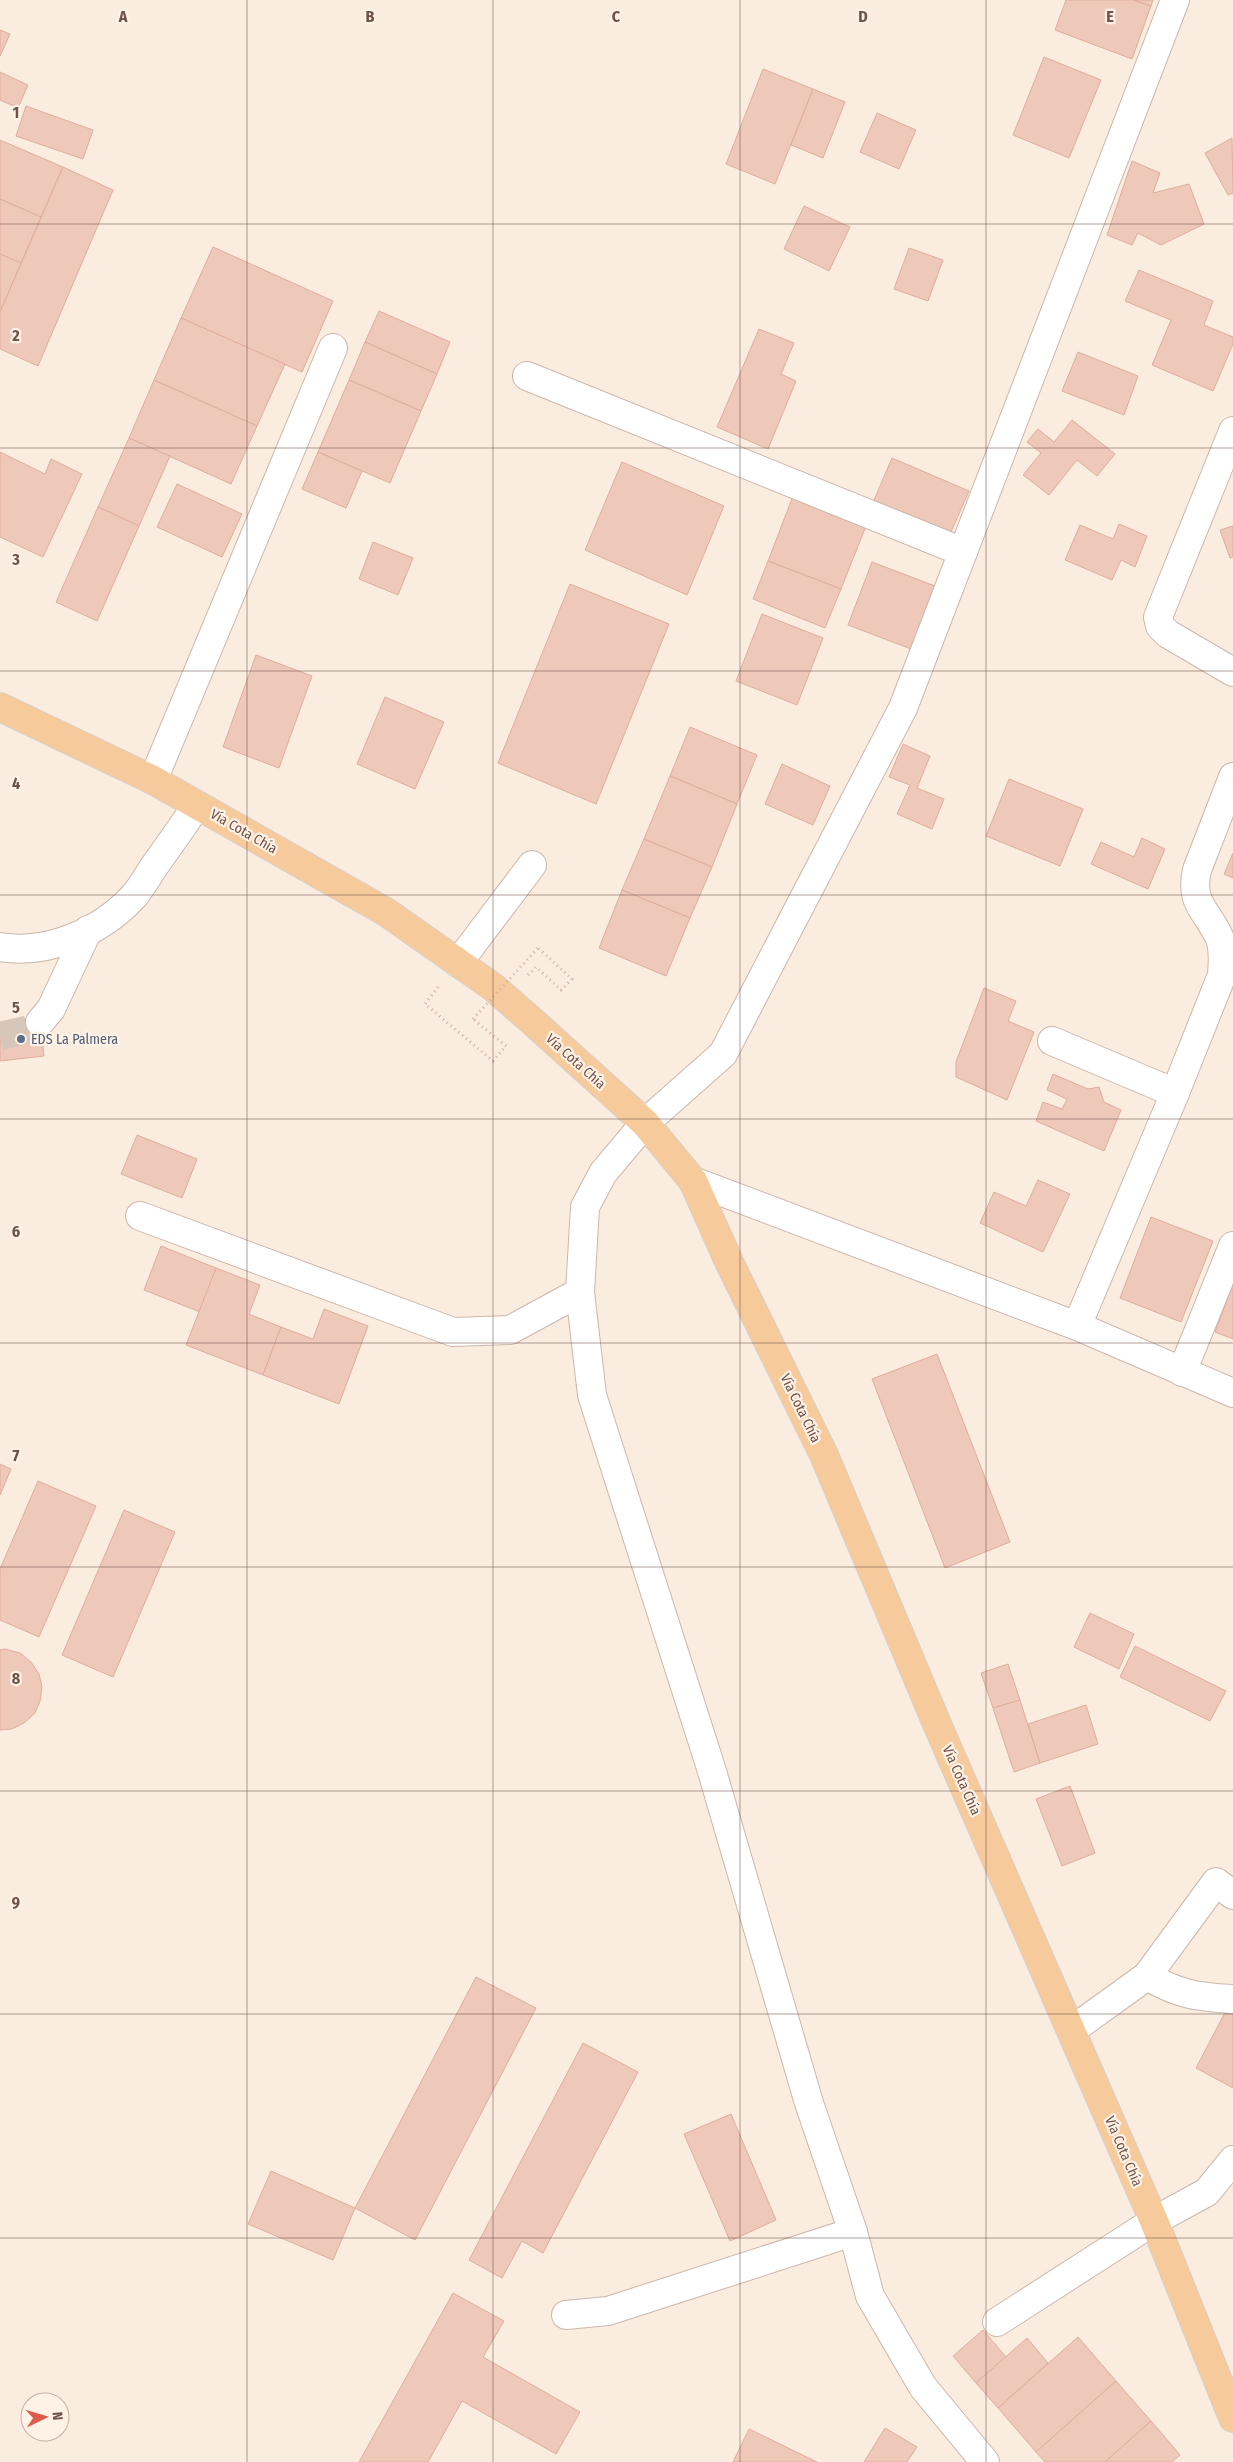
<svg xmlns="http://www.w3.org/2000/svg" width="1233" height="2462" font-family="'Fira Sans Condensed',sans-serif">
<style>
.building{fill:#eec8b9;stroke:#dfad9b}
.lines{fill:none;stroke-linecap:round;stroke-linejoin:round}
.minor-tunnel{stroke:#d7c6ba;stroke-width:28;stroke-dasharray:28 14;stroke-linecap:butt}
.minor-casing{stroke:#ccb6ab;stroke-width:30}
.major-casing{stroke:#d7cfcc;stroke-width:30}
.path{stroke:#d2ac9d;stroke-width:3;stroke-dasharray:1 4;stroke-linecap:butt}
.minor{stroke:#fff;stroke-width:28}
.major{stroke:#f6ca9b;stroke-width:28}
.path-bridge{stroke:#d2ac9d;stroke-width:3;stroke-dasharray:1 4;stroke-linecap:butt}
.grid{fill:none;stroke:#6f5249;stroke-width:1;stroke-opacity:0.55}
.service-dot{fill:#5c6f8a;stroke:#fef1e5;stroke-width:2}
.labels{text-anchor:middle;stroke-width:4.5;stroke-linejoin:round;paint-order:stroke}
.street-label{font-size:14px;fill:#6f5249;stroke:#fef1e5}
.service-label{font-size:14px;fill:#4e5e75;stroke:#fef1e5;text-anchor:start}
.grid-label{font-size:16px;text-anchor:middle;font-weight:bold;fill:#6f5249;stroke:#fef1e5;stroke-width:4.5;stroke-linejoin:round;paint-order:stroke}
</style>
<rect width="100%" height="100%" fill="#faede0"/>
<g class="building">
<path d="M1066,0H1134L1151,6L1132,59L1055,30Z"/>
<path d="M1134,0H1153L1151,6Z"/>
<path d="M0,30L10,34L0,56Z"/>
<path d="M1044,57L1101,80L1069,158L1013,135Z"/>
<path d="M763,69L813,89L775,184L726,164Z"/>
<path d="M0,72L28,85L18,108L0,100Z"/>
<path d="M813,89L845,102L823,158L791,145Z"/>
<path d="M26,106L93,130L83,159L16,136Z"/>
<path d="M877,113L916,130L899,169L860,152Z"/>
<path d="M1232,138L1233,193L1228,195L1205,153Z"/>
<path d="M0,140L63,167L41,217L0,199Z"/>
<path d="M1132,161L1160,173L1153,193L1189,184L1204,224L1161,245L1138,233L1132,245L1107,235Z"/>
<path d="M63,167L113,190L38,366L0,349V312Z"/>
<path d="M0,199L41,217L21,263L0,254Z"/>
<path d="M804,206L850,227L829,271L784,249Z"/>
<path d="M213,247L333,301L302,372L181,318Z"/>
<path d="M909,248L943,260L928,301L894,289Z"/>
<path d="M0,254L21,263L0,312Z"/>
<path d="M1139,270L1213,301L1204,325L1233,337V344L1213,391L1152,365L1171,320L1125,301Z"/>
<path d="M379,311L450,342L437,374L365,342Z"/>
<path d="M181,318L285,364L257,426L154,380Z"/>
<path d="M759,329L794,343L781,374L796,381L768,449L717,427Z"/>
<path d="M365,342L437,374L421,411L349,380Z"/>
<path d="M1078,352L1138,376L1124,415L1062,391Z"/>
<path d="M154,380L257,426L231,484L129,438Z"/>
<path d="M349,380L421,411L390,483L318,452Z"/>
<path d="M1072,420L1115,454L1097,476L1077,460L1049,495L1023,475L1041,453L1027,442L1038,429L1054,442Z"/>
<path d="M129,438L170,456L139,526L98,507Z"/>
<path d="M0,452L45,474L51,459L82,474L43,557L0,537Z"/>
<path d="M318,452L362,471L346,508L302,489Z"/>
<path d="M892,458L969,491L947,541L871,507Z"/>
<path d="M622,462L724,506L687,595L585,550Z"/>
<path d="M177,484L242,514L222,557L157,527Z"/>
<path d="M793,496L866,526L841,589L768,561Z"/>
<path d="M98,507L139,526L97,621L56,602Z"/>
<path d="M1119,524L1147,536L1135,567L1121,560L1112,580L1065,560L1080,525L1113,539Z"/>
<path d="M1233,526V557L1230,558L1220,530Z"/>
<path d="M373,542L413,558L398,595L359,579Z"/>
<path d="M768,561L841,589L825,628L753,599Z"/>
<path d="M872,562L935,586L911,649L848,625Z"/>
<path d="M570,584L669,624L596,804L498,763Z"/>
<path d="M762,614L823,638L797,705L736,681Z"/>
<path d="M256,655L312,676L279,768L223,747Z"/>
<path d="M385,697L444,722L415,789L357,764Z"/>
<path d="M690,727L757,755L737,804L670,776Z"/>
<path d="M903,744L930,756L917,788L944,799L932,829L897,814L910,785L889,777Z"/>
<path d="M782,764L830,786L813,825L765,804Z"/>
<path d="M670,776L737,804L712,867L644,839Z"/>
<path d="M1009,779L1083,809L1060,866L986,836Z"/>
<path d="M1142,838L1165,849L1148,889L1091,864L1101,842L1134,857Z"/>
<path d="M644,839L712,867L690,918L622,890Z"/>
<path d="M1233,853V878L1224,874Z"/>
<path d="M622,890L690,918L666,976L599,948Z"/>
<path d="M984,988L1016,1001L1008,1021L1034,1032L1007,1100L956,1077V1062Z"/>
<path d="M40,1017L44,1056L0,1061V1022Z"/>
<path d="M1053,1074L1088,1089L1099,1087L1104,1102L1121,1110L1104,1151L1036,1121L1043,1102L1062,1109L1067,1099L1047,1090Z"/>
<path d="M137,1135L197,1159L182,1198L121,1174Z"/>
<path d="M1038,1180L1070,1194L1043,1252L980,1223L994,1192L1026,1206Z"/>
<path d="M1151,1217L1213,1241L1181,1322L1120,1298Z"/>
<path d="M161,1246L216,1268L200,1312L144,1290Z"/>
<path d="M216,1268L260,1285L249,1314L281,1327L263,1375L186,1345Z"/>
<path d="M1233,1284V1339L1215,1332Z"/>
<path d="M324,1309L368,1326L339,1404L263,1375L281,1327L313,1339Z"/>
<path d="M937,1354L1010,1542L945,1568L872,1379Z"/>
<path d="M0,1464L11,1469L0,1495Z"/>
<path d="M38,1481L96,1506L39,1637L0,1620V1569Z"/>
<path d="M124,1510L175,1532L113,1677L62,1655Z"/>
<path d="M1090,1613L1134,1634L1119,1669L1074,1647Z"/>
<path d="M1135,1646L1226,1691L1210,1721L1120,1677Z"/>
<path d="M5,1649L20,1653L31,1662L39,1674L42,1687L40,1701L35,1713L24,1723L12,1729L0,1730V1650Z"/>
<path d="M1008,1664L1020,1700L993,1708L981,1673Z"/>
<path d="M1020,1700L1040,1763L1014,1772L993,1708Z"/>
<path d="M1086,1705L1098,1744L1040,1763L1028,1724Z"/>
<path d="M1070,1786L1095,1853L1062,1866L1036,1799Z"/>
<path d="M476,1977L536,2008L415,2240L355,2208Z"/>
<path d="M1233,1997V2088L1196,2068Z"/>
<path d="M583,2043L638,2072L543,2253L522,2241L502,2278L469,2260Z"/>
<path d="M731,2114L776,2220L730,2241L684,2134Z"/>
<path d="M271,2171L355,2208L333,2260L248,2224Z"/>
<path d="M453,2293L504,2321L483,2357L580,2412L556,2454L462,2401L428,2462H359Z"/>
<path d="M983,2330L1006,2357L976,2383L953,2356Z"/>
<path d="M1078,2337L1116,2381L1036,2452L998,2408Z"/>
<path d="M1027,2338L1048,2363L998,2408L976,2383Z"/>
<path d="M1116,2381L1151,2421L1105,2462H1045L1036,2452Z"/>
<path d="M1151,2421L1180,2455L1172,2462H1105Z"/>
<path d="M885,2428L917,2447L907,2462H864Z"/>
<path d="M749,2429L817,2462H733Z"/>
</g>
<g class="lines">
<path class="minor-tunnel" d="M0,1036L30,1029L40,1022"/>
<defs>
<g id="minor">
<path d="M527,376L963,552"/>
<path d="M1233,431L1158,617L1160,626L1168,634L1233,672"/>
<path d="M153,780L333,348"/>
<path d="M0,947C48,955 101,932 134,896C141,888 147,877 153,868C168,847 183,826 197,805"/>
<path d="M458,963L532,865"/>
<path d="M40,1022L51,1009L88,930"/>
<path d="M1052,1041L1175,1093"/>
<path d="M693,1181L1077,1326L1175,1093L1222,975C1223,963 1224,950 1220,939C1208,910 1189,905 1197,870L1233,777"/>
<path d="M140,1216L453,1332L510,1330L580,1292"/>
<path d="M1077,1326L1233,1393"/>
<path d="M1182,1372L1233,1246"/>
<path d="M1147,1976C1178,1994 1196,1997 1232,1999"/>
<path d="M1072,2030L1147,1976L1216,1882L1233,1895"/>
<path d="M566,2315L608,2311L853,2232"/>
<path d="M997,2322L1154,2221L1207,2192L1233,2160"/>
<path d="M985,2462L923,2387L870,2296L853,2232L809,2103L711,1768L592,1395L580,1292L585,1207L603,1173L645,1123L723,1054L903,708L1175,0"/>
</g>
<path id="major" d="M0,707L153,780L386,912L493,987L532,1021L645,1123L693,1181L730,1264L824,1455L937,1724L1154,2221L1233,2418"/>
</defs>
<use href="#minor" class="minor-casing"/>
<use href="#major" class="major-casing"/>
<g class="path">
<path d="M528,975L536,967L561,990L572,979L538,948"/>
<path d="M438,987L425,1004L493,1061L506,1046L473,1019"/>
</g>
<use href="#minor" class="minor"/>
<use href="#major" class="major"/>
<path class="path-bridge" d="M473,1019L538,948"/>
</g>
<path class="grid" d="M247,0V2462M493,0V2462M740,0V2462M986,0V2462M0,224H1233M0,448H1233M0,671H1233M0,895H1233M0,1119H1233M0,1343H1233M0,1567H1233M0,1791H1233M0,2014H1233M0,2238H1233"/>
<circle class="service-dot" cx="21" cy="1039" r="5"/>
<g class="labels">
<g class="street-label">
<text transform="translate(244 831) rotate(30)" y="5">Vía Cota Chía</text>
<text transform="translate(576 1061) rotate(42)" y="5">Vía Cota Chía</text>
<text transform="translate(801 1408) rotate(64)" y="5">Vía Cota Chía</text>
<text transform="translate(962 1780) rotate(66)" y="5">Vía Cota Chía</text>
<text transform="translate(1124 2151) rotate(67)" y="5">Vía Cota Chía</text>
</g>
<g class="service-label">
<text x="31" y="1044">EDS La Palmera</text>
</g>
</g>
<g class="grid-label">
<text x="123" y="22">A</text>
<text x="370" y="22">B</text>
<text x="616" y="22">C</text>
<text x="863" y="22">D</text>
<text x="1110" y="22">E</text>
<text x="16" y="118">1</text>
<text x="16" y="341">2</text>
<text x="16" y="565">3</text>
<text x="16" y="789">4</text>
<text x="16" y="1013">5</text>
<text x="16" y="1237">6</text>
<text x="16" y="1461">7</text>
<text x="16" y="1684">8</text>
<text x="16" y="1908">9</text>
</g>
<g transform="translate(45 2417) rotate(85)"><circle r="24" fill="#fef1e5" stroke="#c5b1a7"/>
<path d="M0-4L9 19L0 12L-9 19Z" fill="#de5b4b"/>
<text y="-8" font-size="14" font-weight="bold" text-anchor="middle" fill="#6f5249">N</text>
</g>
</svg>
